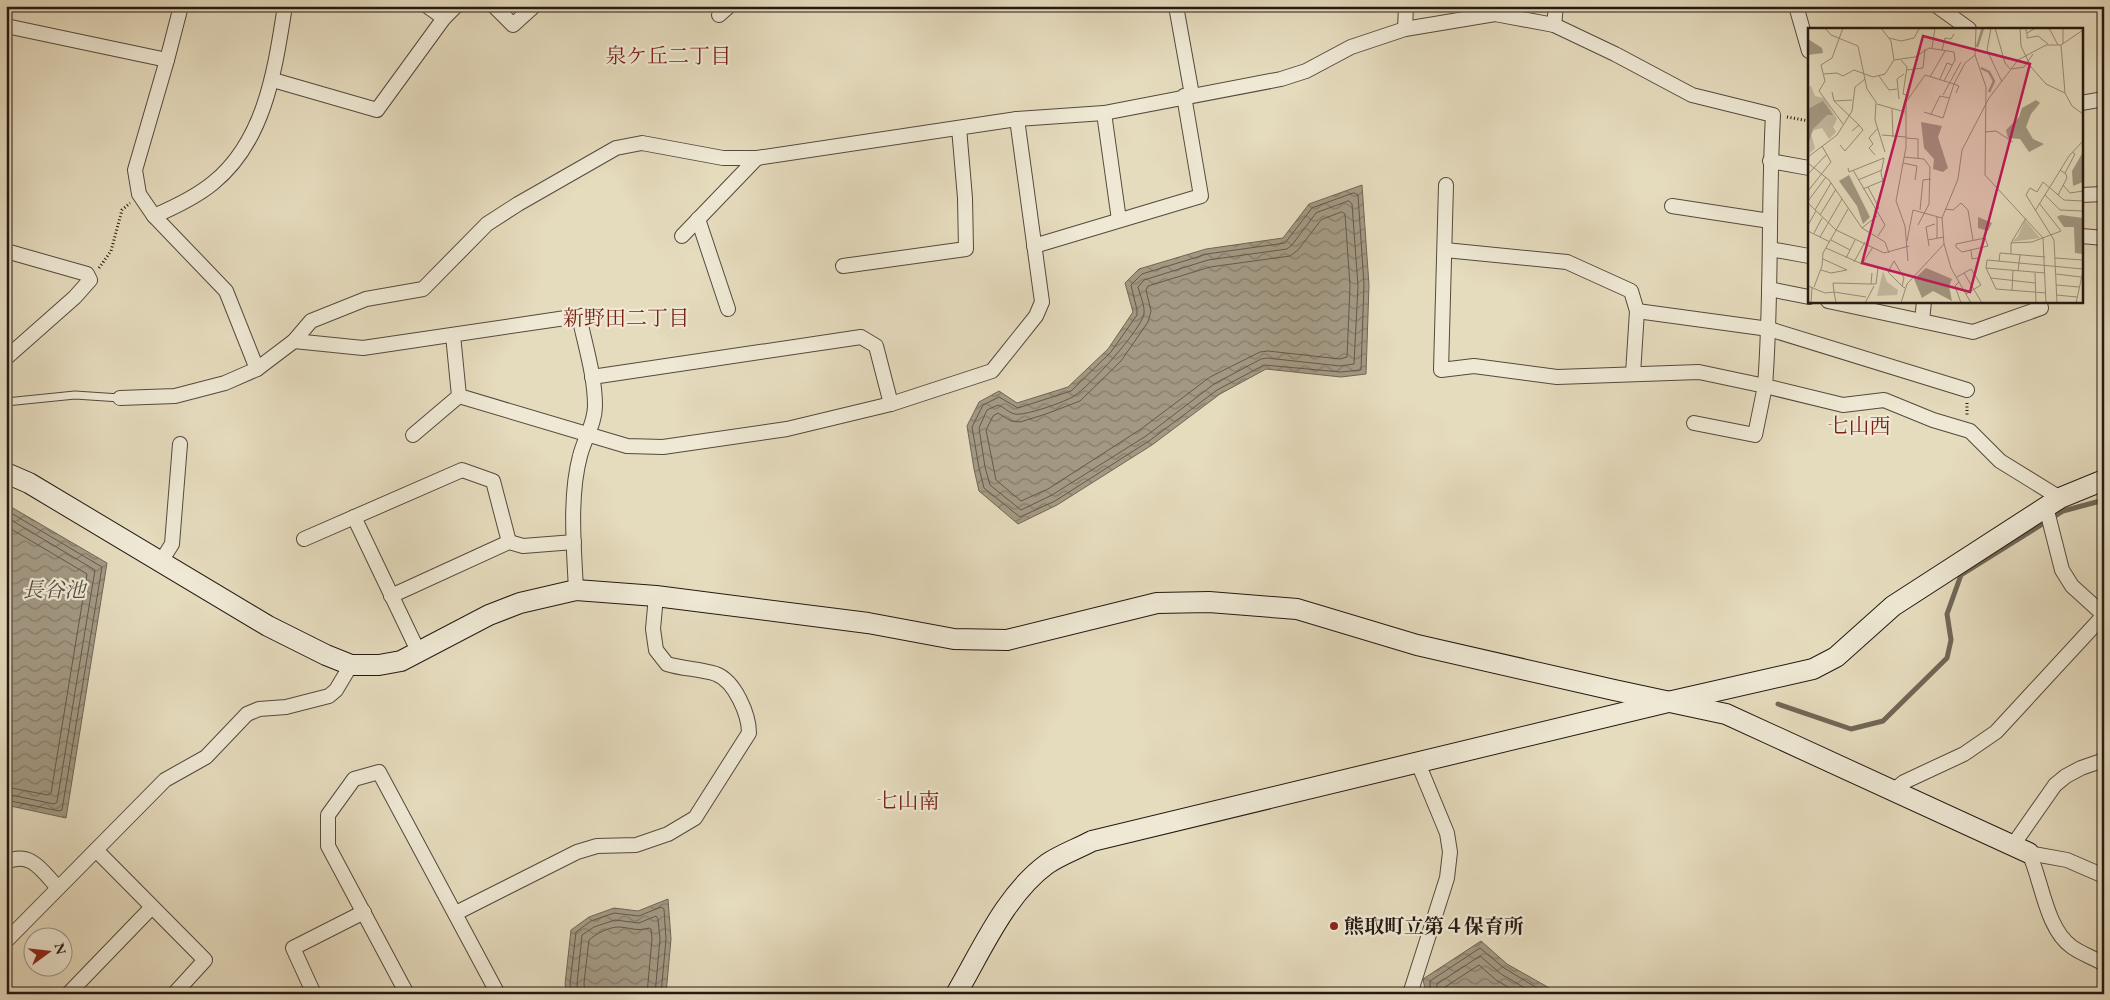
<svg xmlns="http://www.w3.org/2000/svg" width="2110" height="1000" font-family="'EB Garamond','Noto Serif JP',serif">
<style>
.water{fill:url(#water-waves);stroke:#706656}
.lines{fill:none;stroke-linecap:round;stroke-linejoin:round}
.shore{stroke:#64594a;stroke-width:1}
.stream{stroke:#706656;stroke-width:5}
.lane-casing{stroke:#544a3d;stroke-width:9}
.street-casing{stroke:#544a3d;stroke-width:16}
.secondary-casing{stroke:#241912;stroke-width:22}
.path{stroke:#241912;stroke-width:3;stroke-dasharray:1 2.5;stroke-linecap:butt}
.lane{stroke:#eee8d4;stroke-width:7}
.street{stroke:#eee8d4;stroke-width:14}
.secondary{stroke:#eee8d4;stroke-width:20}
.poi-dot{fill:#8f2418;stroke:#eee8d4;stroke-width:2}
.labels{text-anchor:middle;stroke-width:4.5;stroke-linejoin:round;paint-order:stroke}
.poi-label{font-size:20px;font-weight:bold;fill:#241912;stroke:#eee8d4;text-anchor:start}
.neighbourhood-label{font-size:21px;fill:#7a1f14;stroke:#eee8d4}
.water-label{font-size:21px;font-style:italic;fill:#574c3f;stroke:#eee8d4}
.inset-river{fill:none;stroke:#a39983;stroke-width:2.5}
.inset-road{fill:none;stroke:#988d79;stroke-width:1}
.view{fill:#c2185b;fill-opacity:0.15;stroke:#c2185b;stroke-width:2.5}
.inset-edge{fill:none;stroke:#241912;stroke-width:2.5}
</style>
<defs>
<pattern id="water-waves" width="16" height="10" patternUnits="userSpaceOnUse" patternTransform="scale(1.25)"><rect width="16" height="10" fill="#a39983"/><path d="M0 5q4-4 8 0t8 0" fill="none" stroke="#857c6a"/></pattern>
</defs>
<rect width="100%" height="100%" fill="#e5dbbd"/>
<filter id="stains"><feTurbulence type="fractalNoise" baseFrequency=".004" numOctaves="4"/><feColorMatrix values="0 0 0 0 .2 0 0 0 0 .09 0 0 0 0 .02 0 0 0 .5 -.17"/></filter>
<radialGradient id="worn" r=".72"><stop offset=".6" stop-color="#630" stop-opacity="0"/><stop offset="1" stop-color="#630" stop-opacity=".3"/></radialGradient>
<g class="water">
<path d="M1362,185L1369,285L1366,374L1341,377L1266,369L1220,394L1152,445L1057,505L1018,524L979,491L974,469L967,426L979,402L999,391L1017,403L1068,387L1108,349L1133,312L1125,283L1139,269L1206,249L1283,238L1309,204Z"/>
<path d="M6,504L107,563L66,818L6,805Z"/>
<path d="M668,899L671,939L666,994H567L565,984L571,930L589,917L614,908L638,911Z"/>
<path d="M1481,941L1507,964L1560,994H1426L1423,979Z"/>
</g>
<g class="lines">
<g class="shore">
<path d="M1354,193L1358,195L1364,285L1361,370L1341,372L1264,365L1217,390L1149,441L1055,501L1020,517L984,488L979,468L972,427L983,405L999,397L1018,408L1071,391L1111,352L1137,315V310L1131,285L1142,274L1207,254L1285,243L1312,208Z"/>
<path d="M1349,201L1352,204L1358,286L1354,364L1340,366L1267,358L1261,359L1214,384L1146,436L1052,495L1021,510L990,485L985,467L979,428L987,410L998,405C1004,407 1009,413 1015,414C1025,416 1065,402 1074,396C1090,386 1140,331 1144,314C1145,306 1140,295 1138,287L1144,280L1208,260L1287,249L1292,245L1316,213Z"/>
<path d="M1342,212L1345,214L1350,286L1347,357L1340,359L1268,351L1260,352L1210,377L1141,429L1048,489L1021,501L996,480L986,430L993,416L998,413L1011,421L1020,422L1046,414L1080,401L1121,361L1148,322L1151,311L1146,290L1148,286L1210,267L1290,256L1298,250L1321,220Z"/>
<path d="M6,510L102,567L62,810L59,811L6,800"/>
<path d="M6,517L95,570L57,802L54,804L6,794"/>
<path d="M6,526L87,574L51,793L48,795L6,787"/>
<path d="M572,994L570,984L576,932L591,921L614,913L639,916L661,907L664,909L666,939L661,994"/>
<path d="M578,994L577,984L582,935L594,927L615,920L639,923L656,916L658,919L660,939L655,994"/>
<path d="M585,994L584,983L589,940C596,934 607,928 617,927C629,927 637,932 649,928L651,929L652,939L647,994"/>
<path d="M1430,994V981L1480,948L1504,968L1547,994"/>
<path d="M1437,994V984L1480,956L1501,974L1535,994"/>
<path d="M1444,994L1445,987L1479,965L1496,980L1520,994"/>
</g>
<path class="stream" d="M1778,704L1851,729L1883,721L1947,658L1951,640L1947,614L1961,575L2063,511L2104,500"/>
<defs>
<path id="lane" d="M6,402L75,395L120,398"/>
<g id="street">
<path d="M181,6L167,60L135,170L139,194L154,216L226,291L257,369"/>
<path d="M427,6L444,18"/>
<path d="M494,6L513,25L534,6"/>
<path d="M1176,6L1192,95"/>
<path d="M1796,6L1809,51"/>
<path d="M1937,6L1969,29"/>
<path d="M719,15L729,6"/>
<path d="M1554,25L1556,6"/>
<path d="M6,26L167,60"/>
<path d="M1405,29L1406,6"/>
<path d="M273,80L377,110L444,18L456,6"/>
<path d="M2081,103L2104,99"/>
<path d="M1104,113L1119,220"/>
<path d="M1770,161L1809,168"/>
<path d="M1446,185L1441,370L1474,366L1557,377L1699,372L1765,386L1755,435L1694,423"/>
<path d="M2081,195L2104,194"/>
<path d="M1672,206L1770,221"/>
<path d="M154,216C175,207 196,197 213,183C266,140 275,68 285,6"/>
<path d="M698,219L728,309"/>
<path d="M682,236L757,158"/>
<path d="M2081,236L2104,238"/>
<path d="M1034,246L1201,196L1184,96"/>
<path d="M1770,249L1809,256"/>
<path d="M1445,250L1567,262L1631,291L1637,311L1633,374"/>
<path d="M6,251L87,274L90,280L75,297L6,358"/>
<path d="M843,266L966,249L965,198L959,128"/>
<path d="M1769,289L1809,297"/>
<path d="M1828,301L1973,332L2041,308L2039,301"/>
<path d="M1637,311L1769,329L1967,390"/>
<path d="M1922,321L1924,301"/>
<path d="M294,341L363,348L579,316C585,345 595,376 595,406C595,424 584,439 580,456C569,497 574,548 576,590"/>
<path d="M592,377L861,337L876,346L891,404"/>
<path d="M459,396L627,446L663,447L787,429L891,404L992,371L1036,316L1042,302L1017,119"/>
<path d="M120,398L175,396L225,383L257,369L294,341L311,321L366,299L423,289L487,224L518,204L616,148L642,143L723,158H757L1017,119L1104,113L1281,79L1306,71L1351,47L1405,29L1495,14L1554,25L1615,54L1692,95L1773,115C1768,205 1772,296 1765,386L1843,405L1884,400L1933,420L1970,431L2000,461L2060,498"/>
<path d="M413,435L459,396L453,335"/>
<path d="M2046,507L2062,570L2072,586L2104,615"/>
<path d="M354,517L419,653"/>
<path d="M304,539L462,470L493,481L509,542"/>
<path d="M160,563L172,544L180,444"/>
<path d="M391,596L509,542L523,546L574,542"/>
<path d="M1893,791L1904,782L1964,754L1996,732L2104,615"/>
<path d="M2013,845L2055,785L2066,776L2081,768L2104,760"/>
<path d="M96,850L205,960L174,994"/>
<path d="M2029,853C2042,881 2046,929 2072,947C2082,954 2094,958 2104,964"/>
<path d="M2029,853L2067,860L2104,876"/>
<path d="M6,862C31,850 43,872 58,888"/>
<path d="M456,913L577,852L597,846L636,845L668,834L695,818L749,733C749,715 735,681 716,674C701,669 683,669 667,664L656,650L653,629L656,596"/>
<path d="M6,941L165,780L206,757L247,714L259,709L286,707L329,696L336,690L351,665"/>
<path d="M68,994L152,907"/>
<path d="M314,994L293,948L364,912"/>
<path d="M407,994L328,846V815L354,779L379,772L498,994"/>
<path d="M1410,994L1447,878L1450,852L1447,833L1418,763"/>
<path d="M2102,994L2104,992"/>
</g>
<g id="secondary">
<path d="M6,473L29,483L268,626L326,655L351,665H379L401,661L489,615L520,603L576,590L656,596L868,623L954,639L1007,640L1157,603L1209,602L1297,609L1417,645L1614,690L1726,714L2029,853"/>
<path d="M956,994C982,950 1005,895 1047,864C1060,855 1077,849 1092,841L1668,702L1813,669L1836,657L1893,606L2060,498L2104,480"/>
</g>
</defs>
<use href="#lane" class="lane-casing"/>
<use href="#street" class="street-casing"/>
<use href="#secondary" class="secondary-casing"/>
<g class="path">
<path d="M1787,117L1809,121"/>
<path d="M99,268L111,251L122,210L130,203"/>
<path d="M1967,403V417"/>
</g>
<use href="#lane" class="lane"/>
<use href="#street" class="street"/>
<use href="#secondary" class="secondary"/>
</g>
<circle class="poi-dot" cx="1334" cy="926" r="5"/>
<g class="labels">
<g class="poi-label">
<text x="1344" y="933">熊取町立第４保育所</text>
</g>
<g class="neighbourhood-label">
<text x="668" y="63">泉ケ丘二丁目</text>
<text x="626" y="325">新野田二丁目</text>
<text x="1859" y="433">七山西</text>
<text x="908" y="808">七山南</text>
</g>
<g class="water-label">
<text x="54" y="597">長谷池</text>
</g>
</g>
<g transform="translate(1808 28)">
<rect width="275" height="275" fill="#e5dbbd"/>
<path d="M75,243L79,254L90,262L89,267L69,268Z" fill="#c4baa0"/>
<path d="M3,58L7,68L16,70L29,91L25,99L28,104L21,111L14,100L6,102L3,106L7,120L0,127V59ZM217,192L232,210L204,214L210,208Z" fill="#c4baa0"/>
<path d="M0,11L14,20L15,25L0,27ZM228,72L232,75L223,86L218,99L225,111L236,116L221,124L212,111L200,110L198,102L211,89L214,80ZM15,73L25,87H19L5,101L0,117V81ZM113,94L134,98L130,109L140,140L135,144L125,141L126,131L116,120ZM275,124V154L265,158L264,143ZM41,147L62,189L55,196L49,178L31,153ZM253,187L275,190V226L267,225L266,199H256L249,189ZM170,189L184,195L180,203L170,200ZM118,240L144,251L141,258L144,273L125,263L114,270L106,251Z" fill="#a39983"/>
<path class="inset-river" d="M169,19L175,0M173,40L181,44L186,53L181,64"/>
<path class="inset-road" d="M17,0L23,7L50,18L59,61L68,74L67,92L77,124M168,0L167,27L178,59L177,147L235,210L238,275M183,0L179,22L194,54M187,0L197,35L203,42M212,0L213,18L223,39L238,56L257,65M217,0L219,5L228,0M241,0L250,17M255,0V16M219,5V10L230,8L240,16M81,10L93,13L106,10L111,1M253,17L257,65L264,78L275,86M124,20L127,0M134,22L137,10L143,11L146,6M86,32L107,29L121,20L146,24L147,32L136,53M93,32L99,39L95,66L101,68M204,41L216,39L225,26M99,42L115,40L117,21M16,46L29,45L35,48L46,42L65,49L77,46L86,32L83,13L73,0M71,48L81,62L89,61M122,49L137,23M132,51L139,35L144,37M24,64L26,73L51,97L44,103M135,67L153,34M91,71L89,51L96,46M26,73L44,72M69,76L97,84M84,81L85,109M116,84L135,90L146,56L151,58L148,65M123,86L132,68L141,70M35,96L11,63L17,53L13,37L24,30L35,0M177,104L188,103L205,114M74,107L98,109M98,110L110,111V131M32,117L37,123L55,102L51,97M67,127L61,120L65,116L61,110L70,100M0,129L29,107L44,83L47,59L57,51M96,129L116,131L122,139L121,176L110,197M0,135L21,152L54,200L77,214L81,225M95,135L109,138L107,152M40,140L41,144L76,130L73,145L76,158M45,142L77,197L70,208M257,145L267,126L264,124M0,146L19,126M50,152L74,142M255,157L262,165L275,163M60,159L71,180L66,183M55,161L74,153M0,163L23,134L14,118M237,167L252,182L275,183M250,167L259,150L258,146L252,142M0,173L18,149M0,175L28,202L76,225L101,218M137,181L145,182L153,175L160,182L165,212M7,182L23,155M112,182L115,152L123,151M227,183L261,128L275,113M12,187L28,161M129,189V210M0,197L8,183M54,200L69,188M0,203L22,214M6,205L14,190M12,209L34,171M177,210L180,218L154,224L148,219V216ZM23,212L42,222M120,212L136,209M99,213L105,182L134,190M203,215L224,214L253,203L231,175M136,216L143,240L163,275M121,218L118,199L127,196M18,220L54,236L65,219M163,222L164,231L170,230M203,226V215L218,190M38,230L47,212M247,230L275,232M15,231L39,242M100,233L97,198L88,173L98,119V74L117,47L146,56L157,35L167,27M191,233L192,225L237,229M46,234L57,214M57,235L70,240L68,256H63M178,240L237,245M13,242L23,245L39,242M210,243L212,227M156,245L174,275M227,245L228,275M248,246L273,249M149,249L163,241L173,257L158,266M183,250L227,255M151,254L147,258L153,275M248,257L271,259M0,258L17,265L26,264L25,255L63,256L64,245M94,258L80,244L86,233L96,250L94,258L97,260M6,259L14,238L15,225L40,181M204,263L205,242M238,265L188,261L178,240L179,232L275,241M248,267L269,269M3,275L4,259M28,275L26,264L58,269M57,275L66,258M93,275L99,256L136,216L134,190L150,151L154,122L181,70L210,32L238,17H253L275,2M249,275L246,212L218,167L222,160L229,164L235,154L256,172L275,173M268,275L275,243"/>
<path class="view" d="M115,8L222,36L162,264L54,235Z"/>
<rect width="275" height="275" class="inset-edge"/>
</g>
<rect width="2110" height="1000" fill="none" stroke="#e5dbbd" stroke-width="25"/>
<rect x="8" y="8" width="2095" height="985" fill="none" stroke="#241912" stroke-width="2.5"/>
<rect x="12" y="12" width="2085" height="975" fill="none" stroke="#241912"/>
<g transform="translate(48 952) rotate(75)"><circle r="24" fill="#eee8d4" stroke="#9d9586"/>
<path d="M0-4L9 19L0 12L-9 19Z" fill="#8f2418"/>
<text y="-8" font-size="14" font-weight="bold" text-anchor="middle" fill="#241912">N</text>
</g>
<rect width="100%" height="100%" filter="url(#stains)"/>
<rect width="100%" height="100%" fill="url(#worn)"/>
</svg>
